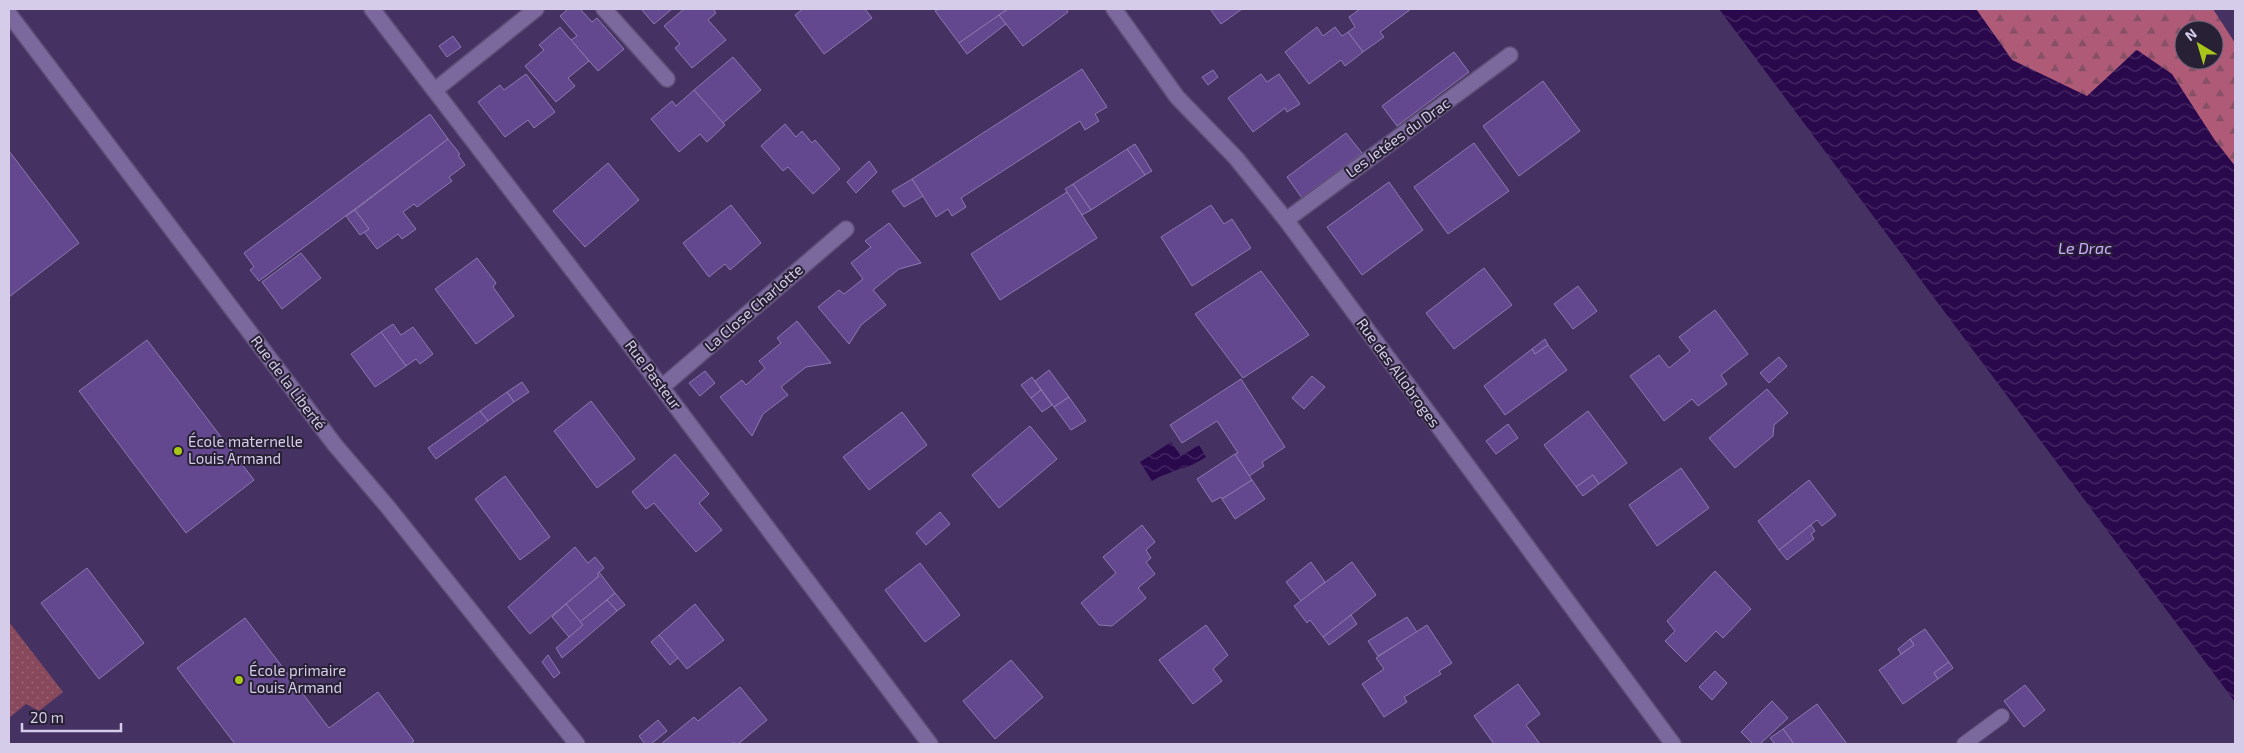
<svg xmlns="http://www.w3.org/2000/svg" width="2244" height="753" font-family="'Exo 2',sans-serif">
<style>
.forest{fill:url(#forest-firs);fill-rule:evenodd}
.park{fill:url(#park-dots)}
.water{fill:url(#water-waves)}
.building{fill:#64488f;stroke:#8c79ae}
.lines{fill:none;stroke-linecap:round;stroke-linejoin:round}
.lane-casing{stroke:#5e4e76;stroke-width:16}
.street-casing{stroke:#5e4e76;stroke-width:18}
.lane{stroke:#7b699d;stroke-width:14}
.street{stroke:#7b699d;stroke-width:15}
.poi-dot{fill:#a9c71a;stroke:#282035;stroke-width:2}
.labels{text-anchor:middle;stroke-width:4;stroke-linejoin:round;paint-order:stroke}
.street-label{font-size:15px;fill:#d5cce9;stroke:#282035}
.poi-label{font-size:15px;fill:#d5cce9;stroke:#282035;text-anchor:start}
.water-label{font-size:16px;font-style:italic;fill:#caadfd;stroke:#282035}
</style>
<defs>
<pattern id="forest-firs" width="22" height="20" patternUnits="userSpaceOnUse" patternTransform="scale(1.25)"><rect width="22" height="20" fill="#af5b77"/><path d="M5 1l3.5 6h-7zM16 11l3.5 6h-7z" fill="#885066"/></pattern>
<pattern id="park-dots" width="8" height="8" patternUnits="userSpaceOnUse" patternTransform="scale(1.25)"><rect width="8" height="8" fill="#88495d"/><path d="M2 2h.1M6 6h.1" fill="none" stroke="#986274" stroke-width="1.8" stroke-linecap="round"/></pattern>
<pattern id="water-waves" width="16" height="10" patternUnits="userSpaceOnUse" patternTransform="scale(1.25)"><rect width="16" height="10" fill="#2a084c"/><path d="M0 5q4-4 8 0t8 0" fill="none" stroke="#482b66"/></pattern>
</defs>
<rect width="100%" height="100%" fill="#453262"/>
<path class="forest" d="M1976,9H2213L2235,43V166L2136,50L2087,97L2012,60ZM2184,30H2214V60H2184Z"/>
<path class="park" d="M9,622L63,692L39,711L26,704L9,718Z"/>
<g class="water">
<path d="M1719,9H1976L2012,60L2087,96L2137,50L2172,74L2214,139L2235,166V702Z"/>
<path d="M1171,442L1181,456L1199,445L1206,457C1187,470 1170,470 1152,481L1140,462Z"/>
</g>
<g class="building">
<path d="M568,9H580L592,22L597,18L624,49L598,71L571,40L577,36L560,16Z"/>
<path d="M641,9H672L654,24Z"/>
<path d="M684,9H713L716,13L708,20L726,40L692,68L675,48L680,44L664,26Z"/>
<path d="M803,9H865L872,18L824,54L795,15Z"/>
<path d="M939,9H1008L959,43L935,11Z"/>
<path d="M1008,9H1066L1068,12L1023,46L999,15Z"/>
<path d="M1210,9H1242L1221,24Z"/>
<path d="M1360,9H1411L1380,32L1384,37L1363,52L1348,32L1355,27L1349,17Z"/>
<path d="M999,15L1006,24L967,54L959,43Z"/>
<path d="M560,27L589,61L568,78L575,86L556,102L525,66L544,50L539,45Z"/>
<path d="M1317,27L1323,36L1335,27L1342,36L1348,32L1363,52L1345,66L1341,60L1309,84L1285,52Z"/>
<path d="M453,36L461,47L447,57L439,46Z"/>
<path d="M1454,52L1469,72L1397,126L1382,106Z"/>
<path d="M733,57L761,90L723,123L694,90Z"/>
<path d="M1082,69L1107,107L1095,114L1099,121L1085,130L1080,121L961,198L966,207L952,216L948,209L936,217L912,179Z"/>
<path d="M1213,70L1218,77L1208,85L1202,77Z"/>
<path d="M526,74L555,112L534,128L528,120L505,137L478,102L500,85L504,90Z"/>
<path d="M1261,74L1267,82L1279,74L1300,104L1287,112L1285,108L1253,132L1228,98Z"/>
<path d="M1543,81L1580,131L1519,176L1483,126Z"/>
<path d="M694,90L725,125L707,142L700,134L679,152L651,119L672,101L676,106Z"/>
<path d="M430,114L448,139L259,281L250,270L254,267L244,253Z"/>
<path d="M785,124L796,137L802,131L812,143L815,140L840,169L813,194L788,167L783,171L761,146Z"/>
<path d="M1346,133L1362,153L1302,198L1287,177Z"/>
<path d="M448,139L460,154L458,155L465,165L449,177L452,181L417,207L414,204L403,212L416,229L402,239L398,234L377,249L364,232L369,229L355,210Z"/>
<path d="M1474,143L1509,191L1448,234L1414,187Z"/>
<path d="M1135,144L1152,171L1145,175L1127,149Z"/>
<path d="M1127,149L1145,175L1091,210L1073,184Z"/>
<path d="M9,151L79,243L9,297Z"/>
<path d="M869,161L877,172L856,193L847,182Z"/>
<path d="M608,163L639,200L585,247L553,211Z"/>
<path d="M912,179L923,196L904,207L892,191Z"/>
<path d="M1389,182L1423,230L1362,275L1327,227Z"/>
<path d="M1073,184L1091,210L1082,215L1065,189Z"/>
<path d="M1067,192L1097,238L1000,300L971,254Z"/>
<path d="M731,205L761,243L730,270L725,264L709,277L683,243Z"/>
<path d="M1211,205L1224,224L1232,219L1251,248L1192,286L1161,237Z"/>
<path d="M355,210L369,229L360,235L346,216Z"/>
<path d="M889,223L921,263L899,269L873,290L886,305L861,325L849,344L818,307L839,290L844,294L863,279L851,263L871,247L865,241Z"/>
<path d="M301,253L321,278L282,309L262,282Z"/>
<path d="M477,258L496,283L493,287L514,316L476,344L435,289Z"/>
<path d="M1484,268L1512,305L1454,349L1426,313Z"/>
<path d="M1261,271L1309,335L1243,378L1195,314Z"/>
<path d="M1578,286L1597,311L1573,329L1554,304Z"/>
<path d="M1715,310L1748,354L1721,375L1727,384L1698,406L1692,399L1664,421L1630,376L1659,355L1669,368L1690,351L1679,337Z"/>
<path d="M797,321L831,363L806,367L781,387L788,395L763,414L752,436L720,397L742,380L746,385L765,368L759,361L781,343L777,338Z"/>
<path d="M393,324L401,335L413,327L433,354L420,364L416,359L406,366L381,332Z"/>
<path d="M381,332L406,366L375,387L351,354Z"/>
<path d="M1545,339L1548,345L1535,354L1532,349Z"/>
<path d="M147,340L254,480L186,533L79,391Z"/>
<path d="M1548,345L1567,370L1505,415L1484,386L1532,349L1535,354Z"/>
<path d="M1779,357L1787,366L1769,383L1760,373Z"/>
<path d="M1049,370L1069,397L1054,407L1035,381Z"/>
<path d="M705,371L715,383L700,396L689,383Z"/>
<path d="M1312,376L1325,387L1304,409L1292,398Z"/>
<path d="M1032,377L1041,390L1031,398L1021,385Z"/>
<path d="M1241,379L1285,447L1262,462L1264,466L1249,476L1235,454L1238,453L1217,421L1182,443L1170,425Z"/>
<path d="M522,382L529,392L514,402L507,392Z"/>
<path d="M1767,389L1788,413L1774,425L1773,436L1735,468L1709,438Z"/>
<path d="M1041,390L1052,405L1042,412L1031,398Z"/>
<path d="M507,392L514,402L488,421L480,411Z"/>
<path d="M1069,397L1086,421L1071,430L1054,407Z"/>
<path d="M591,401L635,459L597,488L554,431Z"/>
<path d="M480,411L488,421L436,459L428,448Z"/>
<path d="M1588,411L1627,463L1599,484L1593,475L1576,487L1544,445Z"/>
<path d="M902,412L927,445L869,490L843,457Z"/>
<path d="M1508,424L1518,438L1496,454L1486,441Z"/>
<path d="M1030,426L1057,459L999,508L972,475Z"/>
<path d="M675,454L709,494L699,503L722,530L696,552L654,503L646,509L632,492Z"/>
<path d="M1235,454L1252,480L1222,499L1221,497L1212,502L1197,479Z"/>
<path d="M1681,468L1709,508L1657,546L1629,505Z"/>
<path d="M1593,475L1599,484L1583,496L1576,487Z"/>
<path d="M505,476L550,537L520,560L475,499Z"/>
<path d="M1252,480L1265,499L1235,519L1222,499Z"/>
<path d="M1809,480L1836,515L1822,526L1817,520L1779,550L1758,521Z"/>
<path d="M940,512L950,524L926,545L916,533Z"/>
<path d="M1142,525L1155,542L1146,550L1151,558L1146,562L1155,574L1138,588L1146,598L1112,626L1099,625L1081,603L1116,573L1103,557Z"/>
<path d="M1811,525L1815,531L1811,534L1814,539L1787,560L1779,550Z"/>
<path d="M575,547L588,563L595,557L604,568L597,574L599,576L530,634L508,607Z"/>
<path d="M1311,562L1325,582L1301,601L1286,582Z"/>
<path d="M1352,562L1376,595L1323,637L1310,620L1307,623L1294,606Z"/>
<path d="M920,563L960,615L925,642L885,590Z"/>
<path d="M87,568L144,643L99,679L41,603Z"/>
<path d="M1715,571L1751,609L1723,638L1716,631L1686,662L1665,641L1675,631L1667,621Z"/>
<path d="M599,572L615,593L580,622L566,604L599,576L597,574Z"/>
<path d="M615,593L625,605L617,611L607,600Z"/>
<path d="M607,600L617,611L562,658L556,648L583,625L580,622Z"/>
<path d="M566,604L583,625L569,637L552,617Z"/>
<path d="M695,604L724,640L687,669L659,635Z"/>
<path d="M1351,615L1357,624L1329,645L1323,637Z"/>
<path d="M1407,617L1417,632L1378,656L1368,641Z"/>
<path d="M245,618L329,728L378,692L414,741L410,744H235L177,668Z"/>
<path d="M1206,625L1228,655L1213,669L1222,681L1193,704L1159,660Z"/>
<path d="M1427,625L1452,663L1439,671L1441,674L1404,697L1407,702L1384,717L1362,684L1384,669L1376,658Z"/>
<path d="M1925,629L1949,662L1934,673L1938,679L1903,704L1879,670L1914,645L1910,639Z"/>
<path d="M659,635L678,658L670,665L651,642Z"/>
<path d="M1910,639L1914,645L1901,654L1898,649Z"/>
<path d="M548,655L560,673L554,678L542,662Z"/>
<path d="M1011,660L1043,697L995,739L963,701Z"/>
<path d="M1949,662L1953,668L1938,679L1934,673Z"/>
<path d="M1715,671L1727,683L1712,700L1699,687Z"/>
<path d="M1518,684L1540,714L1526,725L1540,744H1494L1474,716Z"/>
<path d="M2025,685L2045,710L2024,727L2004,701Z"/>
<path d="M740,687L767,720L738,744L733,743L731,744H661L694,717L698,721Z"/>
<path d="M1772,701L1788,718L1760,744H1753L1741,732Z"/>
<path d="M1817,704L1847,744H1794L1783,729Z"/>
<path d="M658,720L667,731L651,744H645L639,736Z"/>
<path d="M1783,729L1794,744H1775L1770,738Z"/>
</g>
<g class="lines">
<defs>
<path id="lane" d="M1964,744L2002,716"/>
<g id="street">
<path d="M372,9L620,332L930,744"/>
<path d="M604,9L667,79"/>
<path d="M1114,9L1177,97L1236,158L1286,220L1673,744"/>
<path d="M9,14L335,445L387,506L577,744"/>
<path d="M435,90L536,9"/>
<path d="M1286,220L1510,55"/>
<path d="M662,387L846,229"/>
</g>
</defs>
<use href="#lane" class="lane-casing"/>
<use href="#street" class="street-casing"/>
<use href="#lane" class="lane"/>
<use href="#street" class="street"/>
</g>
<g class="poi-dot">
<circle cx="178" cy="451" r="5"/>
<circle cx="239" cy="680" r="5"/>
</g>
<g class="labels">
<g class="street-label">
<text transform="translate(1398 138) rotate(-36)" y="5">Les Jetées du Drac</text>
<text transform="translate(754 308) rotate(-41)" y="5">La Close Charlotte</text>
<text transform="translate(1398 373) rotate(54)" y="5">Rue des Allobroges</text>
<text transform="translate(653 375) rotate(53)" y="5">Rue Pasteur</text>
<text transform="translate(288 383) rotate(53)" y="5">Rue de la Liberté</text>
</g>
<g class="poi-label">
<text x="188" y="447">École maternelle<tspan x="188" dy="17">Louis Armand</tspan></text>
<text x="249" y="676">École primaire<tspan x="249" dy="17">Louis Armand</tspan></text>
</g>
<g class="water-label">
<text x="2085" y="254">Le Drac</text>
</g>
</g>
<rect width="2244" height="753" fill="none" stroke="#d5cce9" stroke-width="20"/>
<g transform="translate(2199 45) rotate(322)"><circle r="24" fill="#282035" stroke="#6d657d"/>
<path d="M0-4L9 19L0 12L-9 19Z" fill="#a9c71a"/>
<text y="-8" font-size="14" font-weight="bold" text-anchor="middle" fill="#d5cce9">N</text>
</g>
<path d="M22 723v8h99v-8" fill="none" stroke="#d5cce9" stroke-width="2.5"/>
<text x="30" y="723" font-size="15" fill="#d5cce9" stroke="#282035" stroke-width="4" paint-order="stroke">20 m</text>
</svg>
